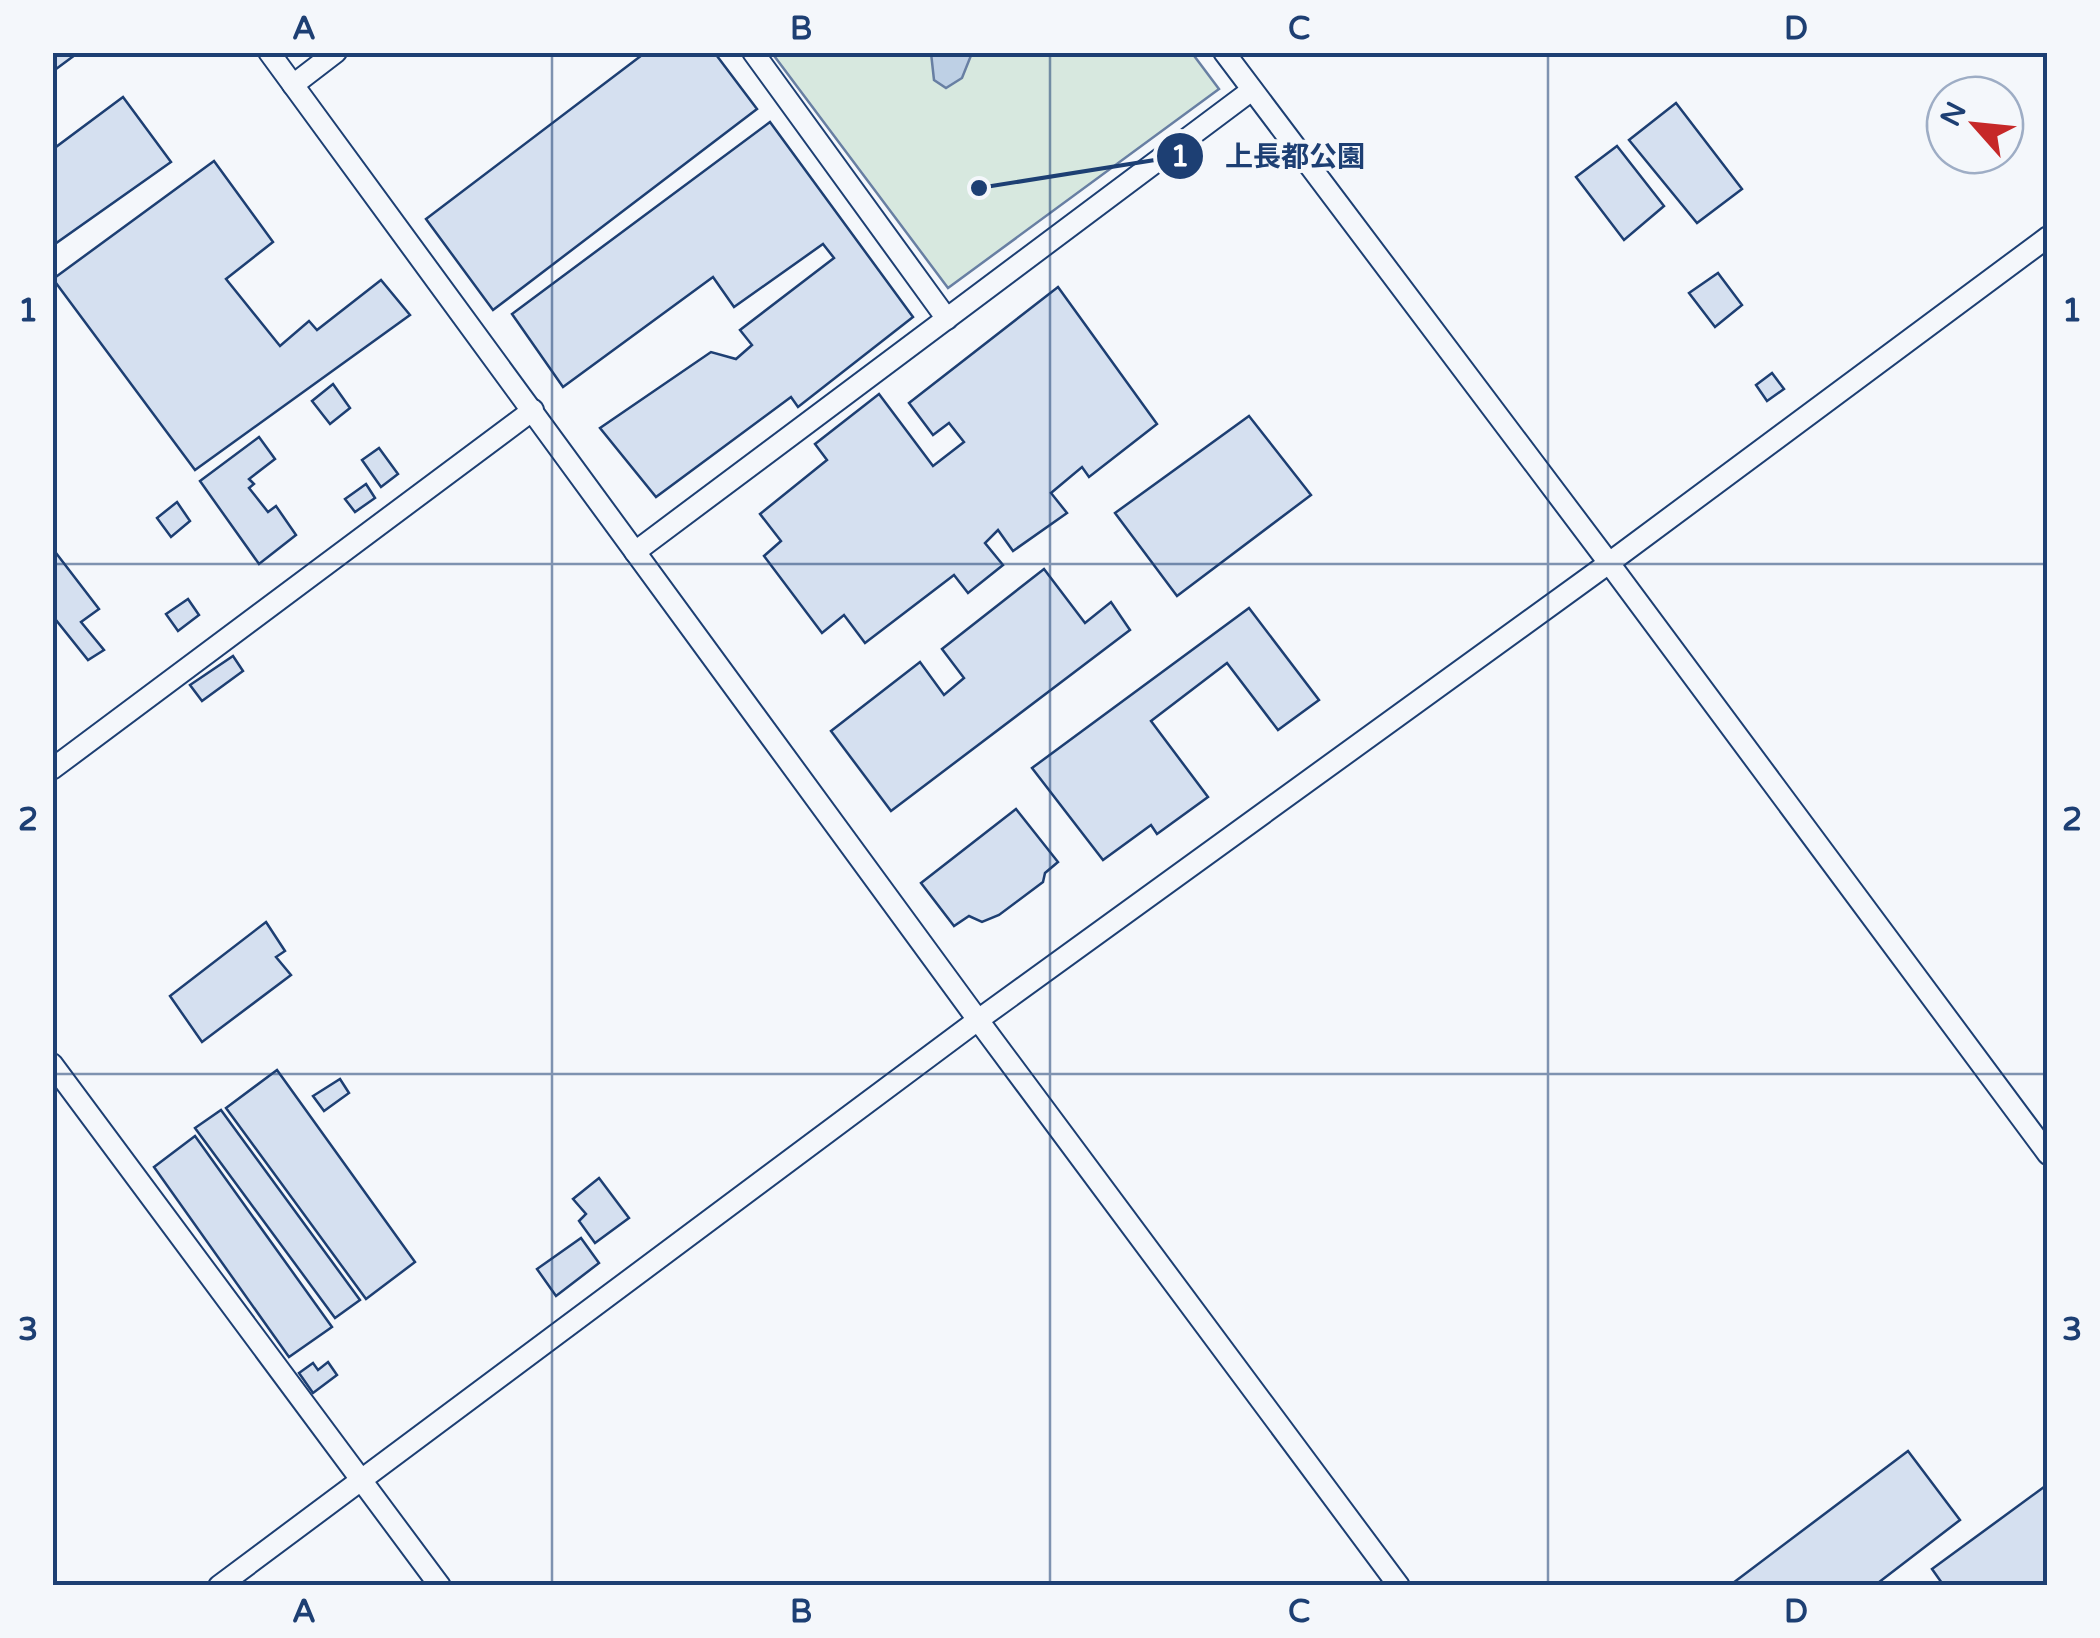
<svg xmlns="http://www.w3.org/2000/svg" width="2100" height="1638" font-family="'Varela Round','Noto Sans JP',sans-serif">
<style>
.green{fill:#d7e8df;stroke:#687fa3;stroke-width:2.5}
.water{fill:#bed0e5;stroke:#687fa3;stroke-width:2.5}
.building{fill:#d5e0f0;stroke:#1d3f73;stroke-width:2.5}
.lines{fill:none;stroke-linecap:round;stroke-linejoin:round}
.minor-casing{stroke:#1d3f73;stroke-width:24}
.minor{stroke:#f4f7fb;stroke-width:20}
.grid{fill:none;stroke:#1d3f73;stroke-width:2.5;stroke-opacity:0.55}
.leader{fill:none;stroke:#1d3f73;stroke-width:4}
.callout-dot{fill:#1d3f73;stroke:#f4f7fb;stroke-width:4}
.mark-label{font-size:30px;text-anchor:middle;font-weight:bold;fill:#fff}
.callout-label{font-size:28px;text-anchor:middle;font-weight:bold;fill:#1d3f73;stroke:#f4f7fb;stroke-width:8;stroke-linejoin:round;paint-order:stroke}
.neatline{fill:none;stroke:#1d3f73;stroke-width:4}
.grid-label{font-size:32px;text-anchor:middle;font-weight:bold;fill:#1d3f73}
</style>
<rect width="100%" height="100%" fill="#f4f7fb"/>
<path class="green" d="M772,53H1192L1219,89L948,288Z"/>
<path class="water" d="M931,53V52L972,53L962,78L946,88L934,80Z"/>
<g class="building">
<path d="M52,52H79L52,72Z"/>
<path d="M646,52H714L757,109L493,310L426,219Z"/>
<path d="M123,97L171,162L52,246V150Z"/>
<path d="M1676,103L1742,189L1697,223L1629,140Z"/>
<path d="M770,122L913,317L798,407L791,397L656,497L600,428L711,352L736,359L752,345L740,330L834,258L823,244L734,307L713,277L563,387L512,314Z"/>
<path d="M1617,146L1664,206L1624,240L1576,177Z"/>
<path d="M214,161L273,242L226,279L280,346L309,321L317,330L381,280L410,315L195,470L53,279Z"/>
<path d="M1718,273L1742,305L1715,327L1689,293Z"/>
<path d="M1058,287L1157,424L1089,477L1082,467L1051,493L1067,513L1013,551L998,530L985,543L1003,565L968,593L954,575L865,643L844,615L822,633L764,556L781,541L760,514L827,460L815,444L879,394L933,466L964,442L949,423L933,435L909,403Z"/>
<path d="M1772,373L1784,389L1767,401L1756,385Z"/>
<path d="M333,384L350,408L330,424L312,401Z"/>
<path d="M1249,416L1311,495L1177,596L1115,513Z"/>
<path d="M259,437L275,459L249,479L254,484L249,488L268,512L276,506L296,535L259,564L200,481Z"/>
<path d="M379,448L398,474L381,487L362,460Z"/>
<path d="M366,484L375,498L355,512L345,499Z"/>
<path d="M177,502L190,521L171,537L157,518Z"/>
<path d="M56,553L99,609L81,622L104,650L88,660L52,615V555Z"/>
<path d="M1044,569L1085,623L1111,602L1130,630L891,811L831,731L920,662L944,695L964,678L942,649Z"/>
<path d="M188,599L199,615L178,631L166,614Z"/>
<path d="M1249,608L1319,700L1278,730L1227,663L1151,721L1208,797L1157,834L1151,825L1103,860L1032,768Z"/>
<path d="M233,656L243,671L202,701L190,685Z"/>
<path d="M1016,809L1058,862L1045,873L1043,882L999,915L982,922L969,916L954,926L921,883Z"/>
<path d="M266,922L285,951L276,957L291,975L202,1042L170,996Z"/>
<path d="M277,1070L415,1262L366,1299L226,1108Z"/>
<path d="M340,1079L349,1093L324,1111L313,1096Z"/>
<path d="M221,1110L360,1300L335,1318L195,1128Z"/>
<path d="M195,1136L332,1327L289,1357L154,1167Z"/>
<path d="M599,1178L629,1218L595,1243L579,1221L586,1214L573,1199Z"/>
<path d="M581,1238L599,1263L556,1296L537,1269Z"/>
<path d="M328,1362L337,1375L313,1393L299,1373L313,1363L318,1370Z"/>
<path d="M1908,1451L1960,1520L1874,1586H1729Z"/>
<path d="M2044,1487L2048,1492V1586H1944L1932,1569Z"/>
</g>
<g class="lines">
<defs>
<g id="minor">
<path d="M269,52L978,1020L1399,1586"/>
<path d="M753,52L947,319"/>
<path d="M1224,52L1609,563L2048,1154"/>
<path d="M293,85L336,52"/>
<path d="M635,552L1252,90"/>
<path d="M52,769L533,410"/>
<path d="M52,1064L440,1586"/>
<path d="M219,1586L978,1020L1609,563L2048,237"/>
</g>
</defs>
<use href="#minor" class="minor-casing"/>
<use href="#minor" class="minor"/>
</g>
<path class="grid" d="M552,52V1586M1050,52V1586M1548,52V1586M52,564H2048M52,1074H2048"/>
<path class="leader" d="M979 188L1180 156"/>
<g class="callout-dot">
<circle cx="979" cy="188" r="10"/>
<circle cx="1180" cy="156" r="25"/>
</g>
<g class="mark-label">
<text x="1180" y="166">1</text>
</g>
<g class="callout-label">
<text x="1295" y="166">上長都公園</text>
</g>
<rect width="2100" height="1638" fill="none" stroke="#f4f7fb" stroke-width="110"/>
<g transform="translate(1975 125) rotate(297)"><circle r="48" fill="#f4f7fb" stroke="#9eadc5" stroke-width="2.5"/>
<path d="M0-8L18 38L0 25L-18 38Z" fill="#c62828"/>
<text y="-15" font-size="28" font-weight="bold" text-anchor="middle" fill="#1d3f73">N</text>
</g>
<rect x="55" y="55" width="1990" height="1528" class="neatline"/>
<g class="grid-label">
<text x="304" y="39">A</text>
<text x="801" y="39">B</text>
<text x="1299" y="39">C</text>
<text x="1796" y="39">D</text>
<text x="28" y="321">1</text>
<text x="2072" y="321">1</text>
<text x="28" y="830">2</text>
<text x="2072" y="830">2</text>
<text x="28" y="1340">3</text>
<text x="2072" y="1340">3</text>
<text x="304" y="1622">A</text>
<text x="801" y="1622">B</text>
<text x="1299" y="1622">C</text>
<text x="1796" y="1622">D</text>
</g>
</svg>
